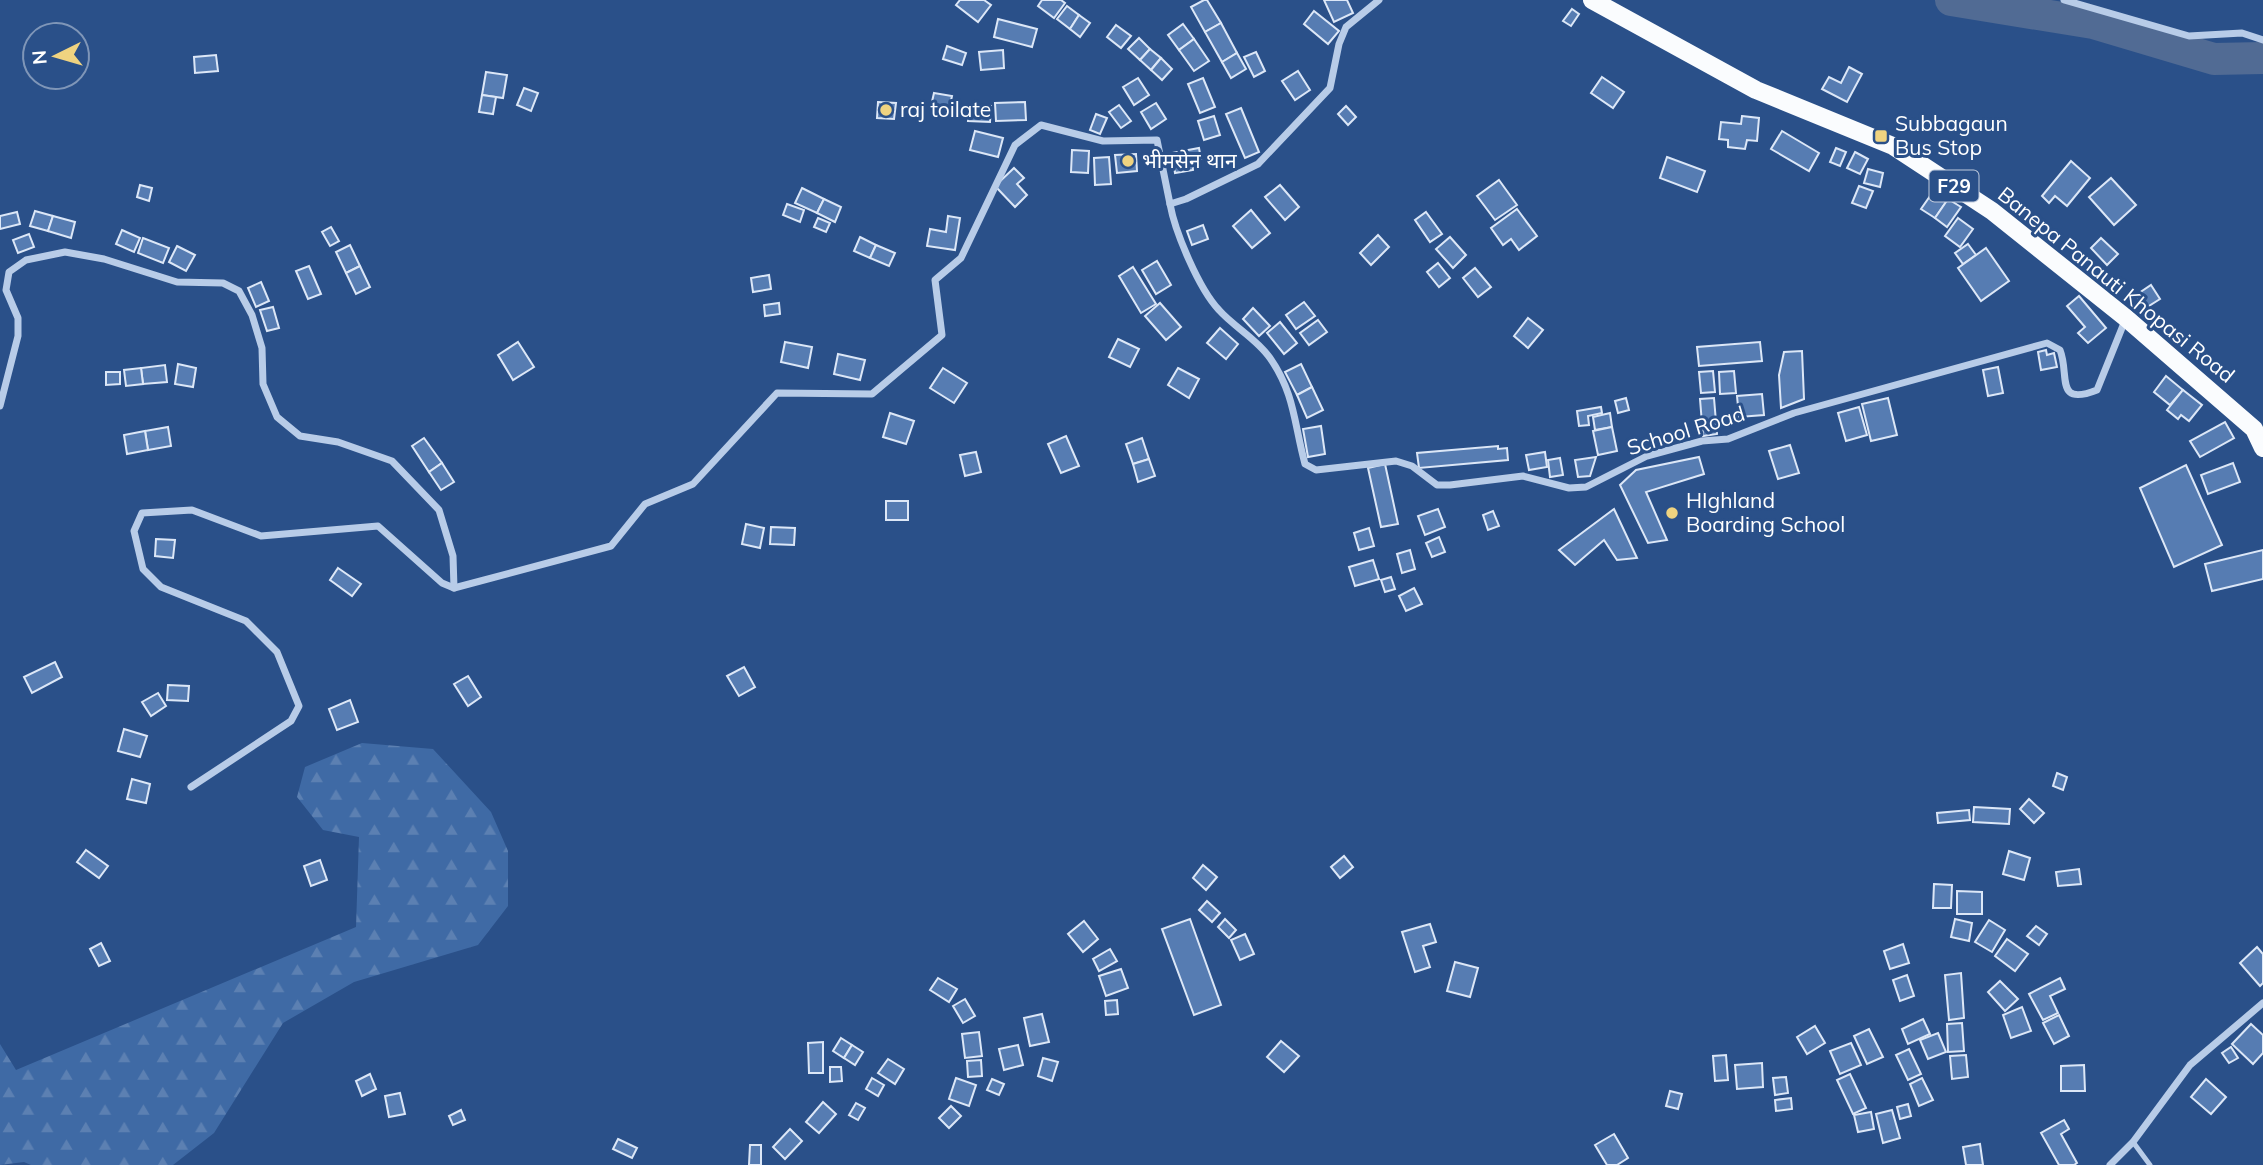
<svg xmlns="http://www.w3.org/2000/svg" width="2263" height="1165" font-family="Mulish,'Noto Sans Devanagari',sans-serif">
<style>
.forest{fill:url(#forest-firs)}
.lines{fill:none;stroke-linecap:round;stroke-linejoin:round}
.river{stroke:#516b94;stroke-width:32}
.building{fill:#567cb2;stroke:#dce7f7;stroke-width:2}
.lane{stroke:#b8cce8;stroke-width:5}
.street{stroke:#b8cce8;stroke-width:7}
.primary{stroke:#fafcfe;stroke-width:18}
.poi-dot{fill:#efd380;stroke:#2a5089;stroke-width:2.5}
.labels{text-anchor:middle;stroke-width:6;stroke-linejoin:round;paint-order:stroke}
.shield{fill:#2a5089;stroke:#bfcadc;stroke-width:2}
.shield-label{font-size:19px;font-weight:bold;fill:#fff}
.poi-label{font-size:21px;fill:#fff;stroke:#2a5089;text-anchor:start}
.street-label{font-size:21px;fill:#fff;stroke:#2a5089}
</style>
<defs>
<pattern id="forest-firs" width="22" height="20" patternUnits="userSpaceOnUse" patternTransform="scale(1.75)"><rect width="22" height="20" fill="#3f6aa5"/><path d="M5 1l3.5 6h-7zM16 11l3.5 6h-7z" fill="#5c80b2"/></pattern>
</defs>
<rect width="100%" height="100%" fill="#2a5089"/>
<path class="forest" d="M362,743L433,749L491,812L508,851V906L478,945L354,982L283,1023L214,1133L173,1165H31L24,1162L0,1165V1044L16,1070L356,927L359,837L323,830L297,797L305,767Z"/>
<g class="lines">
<path class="river" d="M1951,0L2093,23L2214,59L2263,58"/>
</g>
<g class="building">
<path d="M960,0H984L991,5L978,22L956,5Z"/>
<path d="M1042,0H1061L1065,3L1054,18L1038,6Z"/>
<path d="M1204,0H1207L1221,23L1205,32L1191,7Z"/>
<path d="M1324,0H1347L1353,13L1334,22Z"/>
<path d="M1067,6L1079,15L1070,29L1057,19Z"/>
<path d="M1572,9L1579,14L1571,26L1563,21Z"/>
<path d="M1314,11L1339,31L1328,44L1304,24Z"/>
<path d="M1079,15L1090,23L1080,37L1070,29Z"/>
<path d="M998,19L1037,29L1032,47L994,37Z"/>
<path d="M1221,23L1237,53L1222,62L1205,32Z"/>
<path d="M1183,24L1194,39L1179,50L1168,35Z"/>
<path d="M1116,25L1131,36L1121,48L1107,37Z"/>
<path d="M1139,38L1150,49L1140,60L1128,49Z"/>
<path d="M1194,39L1209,61L1194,71L1179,50Z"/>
<path d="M947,46L966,53L962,65L943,59Z"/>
<path d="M1150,49L1161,58L1151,70L1140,60Z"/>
<path d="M1003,50L1004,68L981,70L979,52Z"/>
<path d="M1256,52L1265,71L1254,77L1244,57Z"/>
<path d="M1237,53L1246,69L1231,78L1222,62Z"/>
<path d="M216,55L218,71L195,73L194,57Z"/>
<path d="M1161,58L1172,69L1162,80L1151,70Z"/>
<path d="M1849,67L1862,74L1847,102L1822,89L1829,77L1841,83Z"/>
<path d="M1298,71L1310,90L1295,100L1282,81Z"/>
<path d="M486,72L507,75L503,98L482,95Z"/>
<path d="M1602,77L1624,92L1613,108L1591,93Z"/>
<path d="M1138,78L1149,95L1134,105L1123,87Z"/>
<path d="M1203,78L1215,107L1200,113L1188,84Z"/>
<path d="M524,88L538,93L531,111L517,105Z"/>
<path d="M934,93L952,96L949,109L931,106Z"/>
<path d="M482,95L496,97L493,114L479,112Z"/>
<path d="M878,102L896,103L894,119L877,118Z"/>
<path d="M1025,102L1026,120L996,121L995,103Z"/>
<path d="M1156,103L1166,119L1151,129L1141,112Z"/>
<path d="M969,105L991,106L990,122L968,121Z"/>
<path d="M1119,105L1131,121L1121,128L1109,112Z"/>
<path d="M1346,106L1356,117L1348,125L1338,114Z"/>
<path d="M1241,108L1259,152L1245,158L1226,114Z"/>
<path d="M1096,114L1107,118L1100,134L1090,130Z"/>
<path d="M1214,116L1220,135L1204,140L1198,121Z"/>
<path d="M1742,116L1759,118L1757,141L1747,140L1745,149L1728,147V140L1719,139L1721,122L1741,124Z"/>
<path d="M975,131L1003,138L998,157L970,150Z"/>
<path d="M1782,131L1819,153L1809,171L1771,149Z"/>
<path d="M1199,148L1201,159L1192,161L1193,170L1175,173L1172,153Z"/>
<path d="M1836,148L1846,152L1840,166L1830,162Z"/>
<path d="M1072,150L1089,151L1088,173L1071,172Z"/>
<path d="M1855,152L1868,159L1860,174L1847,168Z"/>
<path d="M1136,154L1137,171L1117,173L1115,155Z"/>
<path d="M1109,157L1111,184L1095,185L1094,158Z"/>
<path d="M1667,157L1705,171L1697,192L1660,178Z"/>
<path d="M2071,161L2090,178L2067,206L2055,196L2049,203L2042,196Z"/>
<path d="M1014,168L1024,178L1017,184L1027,195L1015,207L995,186Z"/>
<path d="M1868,169L1883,173L1880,187L1864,183Z"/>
<path d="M2111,178L2136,205L2114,225L2089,197Z"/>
<path d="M1499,180L1517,205L1495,220L1477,196Z"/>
<path d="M140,185L152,188L149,201L137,197Z"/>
<path d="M1280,185L1299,207L1285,220L1265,197Z"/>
<path d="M1859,186L1873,191L1866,208L1852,203Z"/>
<path d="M802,188L824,199L817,213L795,203Z"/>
<path d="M1935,189L1948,199L1935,218L1921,209Z"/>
<path d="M824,199L841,207L835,222L817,213Z"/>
<path d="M1948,199L1961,207L1947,227L1935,218Z"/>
<path d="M787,204L804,210L800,222L783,215Z"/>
<path d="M1517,209L1537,236L1519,250L1511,239L1503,245L1491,228Z"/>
<path d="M1251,210L1270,233L1252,248L1233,226Z"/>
<path d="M35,211L53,216L48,231L30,226Z"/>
<path d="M17,212L20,224L0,229V216Z"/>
<path d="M1426,212L1442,234L1430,242L1415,220Z"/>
<path d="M53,216L75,222L71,238L48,231Z"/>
<path d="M948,216L960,218L955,250L927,246L930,229L946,232Z"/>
<path d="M818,218L830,223L826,232L814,227Z"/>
<path d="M1958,218L1973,229L1960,247L1945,236Z"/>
<path d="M1203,225L1208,239L1192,245L1187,231Z"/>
<path d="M331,227L339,241L330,246L322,232Z"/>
<path d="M122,230L140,238L134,252L116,244Z"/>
<path d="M29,234L34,247L18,253L13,240Z"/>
<path d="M1378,235L1389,247L1371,265L1360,253Z"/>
<path d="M860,237L876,245L870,258L854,251Z"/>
<path d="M1450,237L1466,255L1453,268L1436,249Z"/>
<path d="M143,238L169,248L163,263L138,253Z"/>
<path d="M2101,238L2118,254L2107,265L2091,248Z"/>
<path d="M1968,244L1976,255L1963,264L1955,253Z"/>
<path d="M350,245L360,266L346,273L336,252Z"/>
<path d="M876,245L895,253L889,266L870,258Z"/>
<path d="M177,246L195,255L186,271L169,262Z"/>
<path d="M1986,248L2009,281L1981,301L1958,268Z"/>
<path d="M1157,261L1171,285L1156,294L1142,270Z"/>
<path d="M1438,263L1450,278L1439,287L1427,272Z"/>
<path d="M309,266L321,294L308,299L296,271Z"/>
<path d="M360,266L370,287L356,294L346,273Z"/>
<path d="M1133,267L1156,304L1141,313L1119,276Z"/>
<path d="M1475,268L1491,287L1478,297L1463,278Z"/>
<path d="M769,275L771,289L753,292L751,278Z"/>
<path d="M261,282L269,301L256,307L248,288Z"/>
<path d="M2151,285L2160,299L2144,309L2136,295Z"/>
<path d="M2079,296L2106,328L2088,343L2078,333L2085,327L2067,306Z"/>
<path d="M1304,302L1315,316L1296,329L1286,315Z"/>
<path d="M779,303L780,314L765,316L764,305Z"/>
<path d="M1160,303L1181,327L1166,340L1145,316Z"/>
<path d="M273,307L279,328L267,331L260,310Z"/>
<path d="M1253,308L1270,326L1259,336L1243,319Z"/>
<path d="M1528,318L1543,330L1528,348L1514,336Z"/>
<path d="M1318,320L1327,332L1309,345L1300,333Z"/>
<path d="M1280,322L1297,343L1284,354L1267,333Z"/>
<path d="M1220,328L1238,344L1226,359L1207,343Z"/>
<path d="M1118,339L1139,349L1130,367L1109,357Z"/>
<path d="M518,342L534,367L513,380L498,355Z"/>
<path d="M785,342L812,347L808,368L781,362Z"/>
<path d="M1760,342L1762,361L1699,366L1697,347Z"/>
<path d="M2046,350L2047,355L2054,353L2057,367L2041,370L2038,352Z"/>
<path d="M1802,351L1804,399L1781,408L1779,375L1784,352Z"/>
<path d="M838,354L865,360L860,380L834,374Z"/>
<path d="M178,364L196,368L193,387L175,384Z"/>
<path d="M1301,364L1312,387L1297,395L1285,372Z"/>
<path d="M165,365L167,382L143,384L141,368Z"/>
<path d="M1998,367L2003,393L1988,396L1983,370Z"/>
<path d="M141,368L143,384L126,386L124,370Z"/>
<path d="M943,368L967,383L954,403L930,388Z"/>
<path d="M1178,368L1199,379L1189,398L1168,385Z"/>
<path d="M1713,371L1715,392L1701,393L1699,372Z"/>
<path d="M1734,371L1736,393L1720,394L1719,372Z"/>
<path d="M106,372H120V384L106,385Z"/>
<path d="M2166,376L2183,390L2170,405L2154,392Z"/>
<path d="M1312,387L1323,410L1307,418L1297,395Z"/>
<path d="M2183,390L2202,405L2189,421L2181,415L2178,419L2167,410Z"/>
<path d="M1762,394L1764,415L1739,417L1737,396Z"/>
<path d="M1626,398L1629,410L1618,413L1615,401Z"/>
<path d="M1714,398L1717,434L1703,436L1700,399Z"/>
<path d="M1888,398L1897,435L1871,441L1862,404Z"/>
<path d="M1601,407L1602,413L1588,416L1589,425L1579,426L1577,411Z"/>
<path d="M1859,407L1867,435L1846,441L1838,413Z"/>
<path d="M890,413L914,421L906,444L883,437Z"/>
<path d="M1610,413L1612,427L1595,430L1593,417Z"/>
<path d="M2225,422L2234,438L2200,457L2190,441Z"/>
<path d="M1321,426L1325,454L1308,457L1303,429Z"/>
<path d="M168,427L171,446L148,450L145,431Z"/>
<path d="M1612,427L1617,451L1598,455L1593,431Z"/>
<path d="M145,431L148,450L127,454L124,435Z"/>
<path d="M1066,436L1079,466L1061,473L1048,444Z"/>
<path d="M424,438L442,463L429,472L412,446Z"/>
<path d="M1142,438L1149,459L1133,464L1126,444Z"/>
<path d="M1790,445L1799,473L1778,479L1769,451Z"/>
<path d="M1498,446V449L1507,448L1508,460L1419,468L1417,453Z"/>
<path d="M976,452L981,472L965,476L960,455Z"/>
<path d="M1545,452L1547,467L1529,470L1526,455Z"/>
<path d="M1596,457L1590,476L1578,477L1575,460Z"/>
<path d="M1699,457L1704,474L1646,492L1667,540L1648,543L1620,485L1636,470Z"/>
<path d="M1560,458L1563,475L1550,477L1548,460Z"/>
<path d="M1149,459L1155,476L1138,482L1133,464Z"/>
<path d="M442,463L454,482L441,490L429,472Z"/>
<path d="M2233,463L2240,482L2208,494L2201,475Z"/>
<path d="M1385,464L1398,524L1381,527L1368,468Z"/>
<path d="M2186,465L2222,545L2174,567L2140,488Z"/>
<rect x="886" y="501" width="22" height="19"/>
<path d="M1438,509L1445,527L1425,535L1418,516Z"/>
<path d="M1614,509L1637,558L1617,560L1604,540L1575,565L1559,550Z"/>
<path d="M1493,511L1499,526L1488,530L1483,515Z"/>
<path d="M746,524L764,528L760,548L742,544Z"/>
<path d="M771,527L795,528L794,545L770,544Z"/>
<path d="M1369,528L1374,546L1359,550L1354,533Z"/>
<path d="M1439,537L1445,552L1432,557L1426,543Z"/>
<path d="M156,539L175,540L173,558L155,556Z"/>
<path d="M1410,550L1415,569L1402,573L1397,554Z"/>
<path d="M2263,550V579L2212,591L2205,564Z"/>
<path d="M1373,560L1379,579L1355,586L1349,567Z"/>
<path d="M338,568L361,584L352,596L330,580Z"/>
<path d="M1391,577L1395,589L1385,592L1381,580Z"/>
<path d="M1414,588L1422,604L1406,611L1399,596Z"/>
<path d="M55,662L62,677L32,693L24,677Z"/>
<path d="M744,667L755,687L739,696L727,676Z"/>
<path d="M468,676L481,697L468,706L454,684Z"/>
<path d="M168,685L189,686L188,701L167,700Z"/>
<path d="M158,693L166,706L151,716L142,702Z"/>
<path d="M350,700L358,722L337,730L329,709Z"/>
<path d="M124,729L147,736L140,757L118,751Z"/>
<path d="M2057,773L2067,777L2063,790L2053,786Z"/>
<path d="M132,779L150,784L146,803L127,799Z"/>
<path d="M2029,799L2044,813L2034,823L2020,809Z"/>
<path d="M1974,807L2010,809L2009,824L1973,822Z"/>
<path d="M1969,810L1970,820L1938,823L1937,813Z"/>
<path d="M86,850L108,866L99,878L77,862Z"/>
<path d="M2009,851L2030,858L2024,880L2003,874Z"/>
<path d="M1344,856L1353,867L1340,878L1331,867Z"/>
<path d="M320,860L327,880L311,886L304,866Z"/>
<path d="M1203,865L1217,877L1206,890L1193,878Z"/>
<path d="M2079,869L2081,884L2058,886L2056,872Z"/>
<path d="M1934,884L1952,885L1951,908H1933Z"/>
<path d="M1957,891L1982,892V914H1957Z"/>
<path d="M1207,901L1220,913L1212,922L1199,910Z"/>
<path d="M1190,919L1221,1005L1194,1015L1162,929Z"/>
<path d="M1225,919L1236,930L1229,938L1218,927Z"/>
<path d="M1955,919L1972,923L1969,941L1951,937Z"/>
<path d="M1989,920L2005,930L1992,952L1975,942Z"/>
<path d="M1084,921L1098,939L1083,952L1068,934Z"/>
<path d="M1430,924L1436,942L1423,946L1430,967L1415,972L1402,932Z"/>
<path d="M2036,926L2047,934L2039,945L2027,936Z"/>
<path d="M1245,934L1254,954L1240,960L1231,940Z"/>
<path d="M2007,939L2028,954L2015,971L1995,956Z"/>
<path d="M101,943L110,961L99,966L90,949Z"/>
<path d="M1903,944L1909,963L1890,969L1884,951Z"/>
<path d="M2257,947L2263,954V983L2260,986L2240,963Z"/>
<path d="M1110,949L1117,961L1099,971L1093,959Z"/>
<path d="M1455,962L1478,968L1470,997L1447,991Z"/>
<path d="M1121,969L1128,988L1106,996L1099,976Z"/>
<path d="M1961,973L1964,1018L1949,1020L1945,975Z"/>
<path d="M1907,975L1914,996L1900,1001L1893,980Z"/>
<path d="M938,978L957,989L949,1002L930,990Z"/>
<path d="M2060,978L2065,989L2050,996L2058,1013L2043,1020L2029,994Z"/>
<path d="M2000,981L2018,999L2005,1011L1988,992Z"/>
<path d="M965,999L975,1016L963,1023L953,1006Z"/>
<path d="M1117,1000L1118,1014L1106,1015L1105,1001Z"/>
<path d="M2022,1007L2031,1031L2011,1038L2003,1015Z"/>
<path d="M1042,1014L1049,1042L1030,1046L1024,1018Z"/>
<path d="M2059,1015L2069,1036L2054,1044L2043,1023Z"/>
<path d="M1923,1019L1930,1034L1908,1044L1902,1029Z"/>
<path d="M1962,1023L1964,1051L1948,1052L1947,1024Z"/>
<path d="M2251,1024L2263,1035V1053L2253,1064L2232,1044Z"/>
<path d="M1815,1026L1825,1043L1807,1054L1797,1037Z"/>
<path d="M1869,1029L1883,1057L1867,1064L1854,1036Z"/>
<path d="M979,1032L982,1056L965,1058L962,1034Z"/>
<path d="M1938,1033L1946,1052L1928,1059L1920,1040Z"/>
<path d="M841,1038L852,1045L844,1058L833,1051Z"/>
<path d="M1281,1041L1299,1056L1284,1072L1267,1057Z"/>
<path d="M823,1042V1073H809L808,1043Z"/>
<path d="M1851,1043L1861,1065L1840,1074L1830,1051Z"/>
<path d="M852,1045L863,1052L855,1065L844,1058Z"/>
<path d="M1018,1045L1023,1065L1004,1070L999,1049Z"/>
<path d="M2231,1047L2238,1058L2229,1063L2222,1053Z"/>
<path d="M1909,1049L1921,1074L1908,1080L1896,1055Z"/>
<path d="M1726,1055L1728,1080L1715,1081L1713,1056Z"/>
<path d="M1966,1055L1968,1077L1952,1079L1950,1056Z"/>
<path d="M1043,1058L1058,1062L1052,1081L1038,1076Z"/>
<path d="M888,1059L904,1069L895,1084L878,1073Z"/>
<path d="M981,1060L982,1076L968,1077L967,1061Z"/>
<path d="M1762,1063L1763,1087L1737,1089L1735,1065Z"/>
<path d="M2084,1065L2085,1091H2061V1066Z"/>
<path d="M830,1067H841L842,1081L830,1082Z"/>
<path d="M370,1074L376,1089L362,1096L356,1081Z"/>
<path d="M1850,1074L1866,1108L1853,1114L1837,1080Z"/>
<path d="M1786,1077L1788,1093L1775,1095L1773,1078Z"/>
<path d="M872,1078L884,1085L878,1096L866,1089Z"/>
<path d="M956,1078L976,1085L969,1106L949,1099Z"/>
<path d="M1922,1078L1933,1100L1919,1106L1910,1084Z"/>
<path d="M992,1079L1004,1084L999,1095L987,1090Z"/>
<path d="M2206,1079L2226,1097L2211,1114L2191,1097Z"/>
<path d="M1670,1091L1682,1094L1678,1109L1666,1106Z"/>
<path d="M400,1093L405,1114L389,1117L385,1096Z"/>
<path d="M1791,1098L1792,1109L1776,1111L1775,1100Z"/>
<path d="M823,1102L836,1114L819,1133L806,1122Z"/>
<path d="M856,1103L865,1108L858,1120L849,1115Z"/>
<path d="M1908,1104L1911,1116L1900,1119L1897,1107Z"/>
<path d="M951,1106L961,1116L949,1128L939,1118Z"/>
<path d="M461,1110L465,1120L453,1125L449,1116Z"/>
<path d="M1892,1110L1900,1138L1883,1143L1876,1114Z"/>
<path d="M1871,1112L1874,1129L1858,1132L1854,1115Z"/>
<path d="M2064,1120L2069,1129L2061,1134L2077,1163L2074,1165H2059L2041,1133Z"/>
<path d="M790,1129L802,1141L785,1159L773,1147Z"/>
<path d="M1614,1134L1628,1158L1617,1165H1607L1595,1145Z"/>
<path d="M618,1139L637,1148L632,1158L613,1149Z"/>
<path d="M1980,1144L1983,1165H1966L1963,1147Z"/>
<path d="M750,1145H761V1165H749Z"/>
</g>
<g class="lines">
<path class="lane" d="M2133,1142L2150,1165"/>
<g class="street">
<path d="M2064,0L2189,36L2242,33L2263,40"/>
<path d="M1170,204C1175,232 1199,289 1219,310C1234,327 1257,339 1270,358C1295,394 1294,424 1305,464L1316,470L1396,461L1412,466L1437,485H1450L1523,476L1569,488L1586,487L1647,456L1702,441L1728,439L1794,413L2047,343L2060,350C2070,375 2054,407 2097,390L2126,318"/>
<path d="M0,406L18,336V318L6,290L9,272L26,260L65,252L104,259L177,282L223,283L239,291L252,315L262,348L263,384L277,417L300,436L338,442L392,461L439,510L453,556L454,588"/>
<path d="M191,787L291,721L299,706L277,652L246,621L161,587L143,569L134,531L142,513L192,510L261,536L378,526L442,583L454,588L611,546L645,504L693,484L777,393L872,394L942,335L935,280L961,258L1015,145L1041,125L1103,141L1157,140L1170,204L1186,199L1258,164L1330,88L1339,44L1346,27L1379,0"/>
<path d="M2110,1165L2133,1142L2190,1065L2263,1003"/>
</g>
<path class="primary" d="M1592,0L1756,90L1893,146L1992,211L2126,318L2254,429L2263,448"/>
</g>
<g class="poi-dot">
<circle cx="886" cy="110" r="7"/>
<rect x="1874" y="129" width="14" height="14" rx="3.5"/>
<circle cx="1128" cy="161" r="7"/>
<circle cx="1672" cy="513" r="7"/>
</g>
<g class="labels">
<rect class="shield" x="1929.5" y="170.5" width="49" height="31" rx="5"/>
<g class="shield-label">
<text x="1954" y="193">F29</text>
</g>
<g class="poi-label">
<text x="900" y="117">raj toilate</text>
<text x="1895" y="131">Subbagaun<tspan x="1895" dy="24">Bus Stop</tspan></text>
<text x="1142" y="168">भीमसेन थान</text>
<text x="1686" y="508">HIghland<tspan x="1686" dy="24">Boarding School</tspan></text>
</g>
<g class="street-label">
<text transform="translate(2116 285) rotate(39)" y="7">Banepa Panauti Khopasi Road</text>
<text transform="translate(1686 431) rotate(-17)" y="7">School Road</text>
</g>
</g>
<g transform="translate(56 56) rotate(265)"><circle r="33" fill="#2a5089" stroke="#7f96b8" stroke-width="2"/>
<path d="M0-5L12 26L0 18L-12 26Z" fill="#efd380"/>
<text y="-10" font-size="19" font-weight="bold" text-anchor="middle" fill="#ffffff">N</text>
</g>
</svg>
